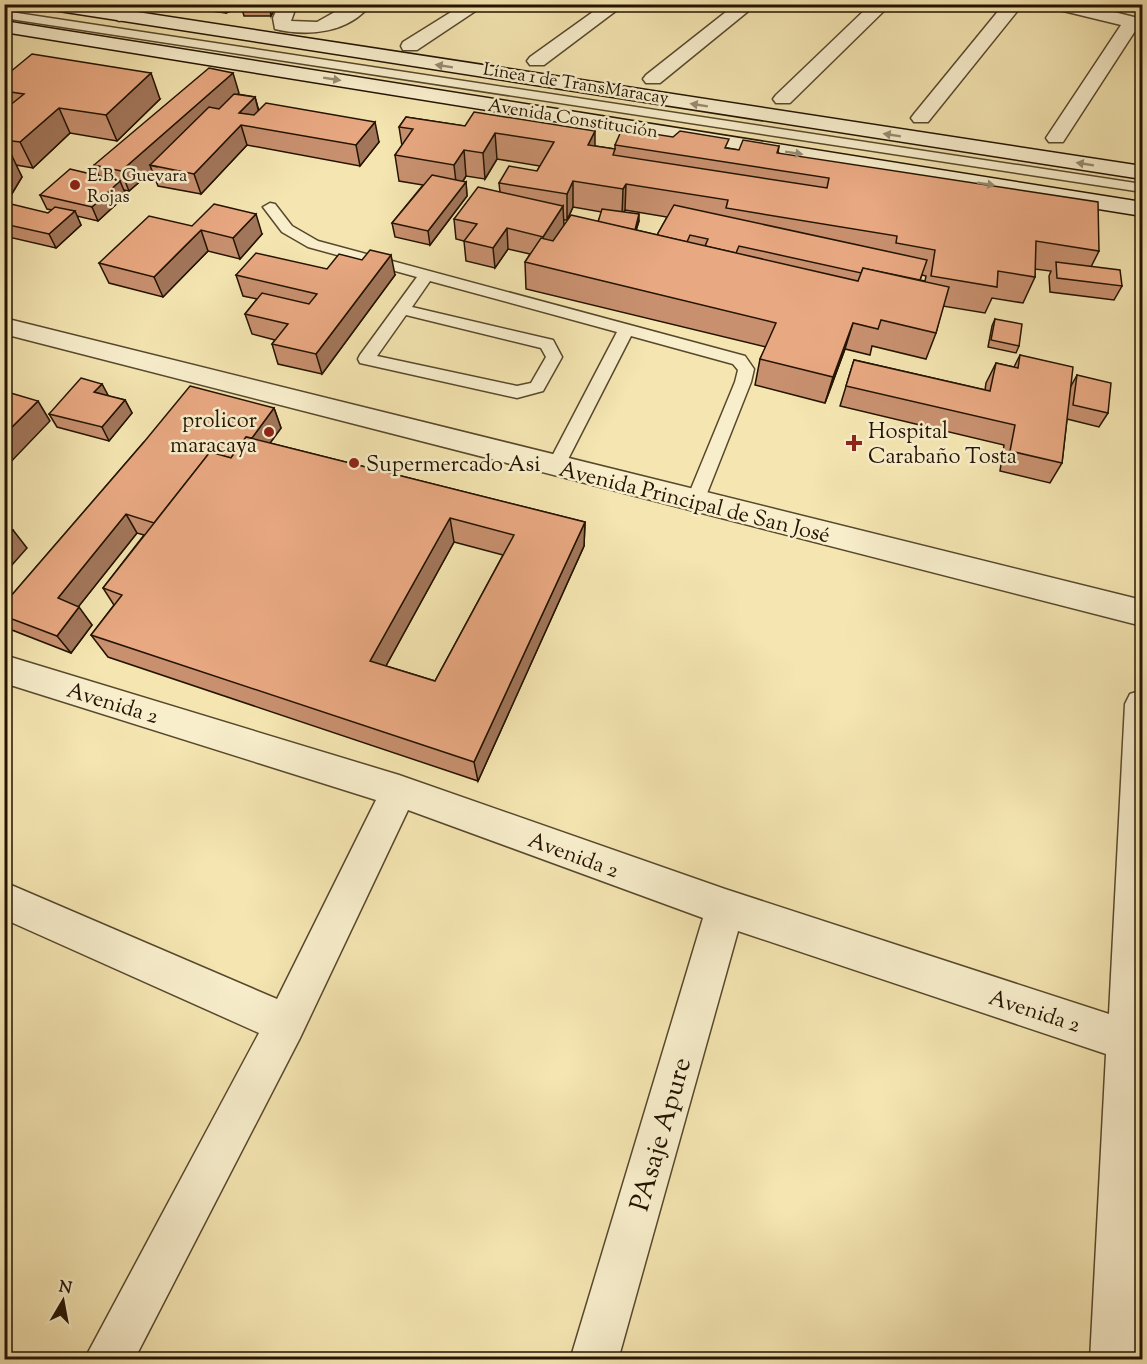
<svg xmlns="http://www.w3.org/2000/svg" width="1147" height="1364" font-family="'Sorts Mill Goudy',serif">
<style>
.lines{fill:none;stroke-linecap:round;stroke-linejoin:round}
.lane-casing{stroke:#57482c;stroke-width:3}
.street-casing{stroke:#57482c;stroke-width:3}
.secondary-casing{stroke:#231300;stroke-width:3}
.lane{fill:#f8eecc;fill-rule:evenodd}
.street{fill:#f8eecc;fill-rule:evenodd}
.secondary{fill:#f8eecc;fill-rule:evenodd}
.wall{fill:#c8906f;stroke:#231300;stroke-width:1.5;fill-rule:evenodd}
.shaded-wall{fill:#a2765a;stroke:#231300;stroke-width:1.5}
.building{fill:#e8a881;stroke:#231300;stroke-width:1.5;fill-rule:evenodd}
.oneway{fill:#988b70}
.poi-dot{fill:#8f2418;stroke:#f8eecc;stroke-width:2}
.labels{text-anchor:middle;stroke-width:5;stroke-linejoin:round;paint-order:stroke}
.far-street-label{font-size:18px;fill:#231300;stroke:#f8eecc}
.far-poi-label{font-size:18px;fill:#231300;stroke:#f8eecc;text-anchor:start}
.poi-label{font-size:22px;fill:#231300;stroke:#f8eecc;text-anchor:start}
.street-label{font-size:22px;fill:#231300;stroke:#f8eecc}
.near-street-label{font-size:27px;fill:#231300;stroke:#f8eecc}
</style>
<rect width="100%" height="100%" fill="#f4e5b1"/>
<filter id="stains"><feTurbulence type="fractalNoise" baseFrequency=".00333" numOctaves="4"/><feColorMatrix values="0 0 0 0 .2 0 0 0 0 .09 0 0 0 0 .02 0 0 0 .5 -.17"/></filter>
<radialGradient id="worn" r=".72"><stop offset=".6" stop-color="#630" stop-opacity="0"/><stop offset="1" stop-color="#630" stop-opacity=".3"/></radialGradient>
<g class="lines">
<defs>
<g id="lane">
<path d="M4,11L1142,184V192L4,18Z"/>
<path d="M270,203L275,204L292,226L318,241L745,356L754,369L751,382L702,506H688L686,501L735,382L738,370L733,364L631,336L562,471H550L547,466L617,332L430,281L412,307L553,340L562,357L543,391L517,398L360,363L358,359L360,355L417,277L308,247L282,232L263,207ZM406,315L541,348L546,357L531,383L517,386L377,356Z"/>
</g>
<g id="street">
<path d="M120,4H139L125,20L119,21L110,16Z"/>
<path d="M279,4H297L291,21L317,22L349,4H371C349,33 308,37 275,29L273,18Z"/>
<path d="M464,4H486L417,50H403L401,46L403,42Z"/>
<path d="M604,4H625L544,65H530L527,61L530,57Z"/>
<path d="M736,4H757L660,83H646L643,79L646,75Z"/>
<path d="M871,4H891L790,103H776L773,99L776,95Z"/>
<path d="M1004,4H1023L928,122H914L911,118L914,114Z"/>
<path d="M1048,4H1082L1142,19V29L1137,28L1063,142H1049L1046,138L1121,25L1051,8Z"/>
<path d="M4,318L1142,600V626L4,334Z"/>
<path d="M4,655L399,775L725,889L1109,1014L1125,704L1130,694L1142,690V1217L1138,1360H1090L1106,1054L738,931L618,1360H570L703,918L408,810L300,1038L134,1360H84L259,1033L4,919V882L277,999L376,800L4,683Z"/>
</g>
<g id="secondary">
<path d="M37,4H85L1142,166V179L46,9Z"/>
<path d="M4,21L1142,202V216L4,32Z"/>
</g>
</defs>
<use href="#lane" class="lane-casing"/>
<use href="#street" class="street-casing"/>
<use href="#secondary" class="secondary-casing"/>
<use href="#lane" class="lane"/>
<use href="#street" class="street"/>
<use href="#secondary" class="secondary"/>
</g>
<g class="wall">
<path d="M158,4H277L271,16H244L242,9L243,6L226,13Z"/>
<path d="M1125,4H1143V9L1125,5Z"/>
<path d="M4,77L160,99L117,141L70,133L33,168L16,165L22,177L4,207Z"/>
<path d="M239,93L237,94L255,97L259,111L379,142L360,166L247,145L201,194L158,186L152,171L129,191L124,190L126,195L98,221L77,216L81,225L56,248L4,236V210L48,213L52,210L47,209L40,195L99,176L94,165Z"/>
<path d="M406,117L615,149V145L728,148L739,150L779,146L778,153L1099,251L1091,267L1122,286L1114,300L1050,292L1049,276L1051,271L1035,269V277L1023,303L992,298L985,313L943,306L936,333L926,359L872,346L870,355L845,349L825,403L755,385L760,359L766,347L526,289L525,262L530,254L508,249L495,268L466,261L464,241L456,239L454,219L500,192L499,183L537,171L540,166L497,159L485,179L466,176L463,181L466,182L467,196L430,245L395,237L392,223L423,185L399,181L395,155L402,146L399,127ZM573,207L602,212L598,222L564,225L563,220H567ZM625,210L667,217L657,235L636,230L639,221L624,212ZM922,275L926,276L925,281L920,280Z"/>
<path d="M192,226L262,234L240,259L208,251L163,297L109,283L99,263Z"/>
<path d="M327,269L395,275L322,374L278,364L272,344L275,340L252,334L245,314L257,299L243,296L236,275Z"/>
<path d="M995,319L1019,346L1016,353L988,347L992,326Z"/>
<path d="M1020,355L1071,386L1077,375L1108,413L1099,427L1067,419L1062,463L1050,483L1000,471L1004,445L840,406L854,360L985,390L986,383L996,363L1014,367Z"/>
<path d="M102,384L108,396L125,400L132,413L109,441L57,427L49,414Z"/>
<path d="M274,408L281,428L270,443L585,522L584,546L478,781L108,657L91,635L114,605L103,588L144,535L137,533L78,607L92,625L71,653L12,630L4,621V604L144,442ZM454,542L503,555L435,681L386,666Z"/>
</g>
<g class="shaded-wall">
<path d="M224,4H244V6L226,13Z"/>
<path d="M272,4H277L271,16L270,10Z"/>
<path d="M151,73L160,99L117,141L106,115Z"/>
<path d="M233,73L239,93L157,167L150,165L152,171L129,191L121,171Z"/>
<path d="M255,97L260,117L239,113Z"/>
<path d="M59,108L70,133L33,168L20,142Z"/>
<path d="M375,122L379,142L360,166L356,145Z"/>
<path d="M241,125L247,145L201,194L194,174Z"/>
<path d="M595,131V157L588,145Z"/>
<path d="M495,133L497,159L485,179L483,153Z"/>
<path d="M464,150L466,176L457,191L454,165Z"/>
<path d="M12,156L22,177L4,207V168Z"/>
<path d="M120,181L126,195L98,221L92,207Z"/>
<path d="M573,181V207L567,220V194Z"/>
<path d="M466,182L467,196L430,245L428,231Z"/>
<path d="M626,184L625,210L622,215L623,189Z"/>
<path d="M563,206L564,226L543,257V237Z"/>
<path d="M75,211L81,225L56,248L49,234Z"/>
<path d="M256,214L262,234L240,259L233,238Z"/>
<path d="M639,214V221L634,237L635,230Z"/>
<path d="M507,228L508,249L495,268L493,248Z"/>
<path d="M201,230L208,251L163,297L154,277Z"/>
<path d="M391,255L395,275L322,374L316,354Z"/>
<path d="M853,323L845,349L825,403L833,377Z"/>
<path d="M102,384L109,397L94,392Z"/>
<path d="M125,400L132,413L109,441L102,427Z"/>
<path d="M38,401L50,421L4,469V435Z"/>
<path d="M274,408L281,428L241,483L233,464Z"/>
<path d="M126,514L137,533L71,616L58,598Z"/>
<path d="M450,518L454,542L377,682L370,661Z"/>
<path d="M585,522L584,546L478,781L474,762Z"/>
<path d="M13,530L27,548L4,574V539Z"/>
<path d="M79,607L92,625L71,653L57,636Z"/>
</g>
<g class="building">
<path d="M244,4H272L270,10L242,9Z"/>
<path d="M32,54L151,73L106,115L59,108L20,142L4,140V110L24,94L4,91V77Z"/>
<path d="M209,68L233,73L121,171L94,165Z"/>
<path d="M234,94L255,97L239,113L254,115L266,103L375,122L356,145L241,125L194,174L150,165L209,107L219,109Z"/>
<path d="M474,112L595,131L588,145L615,149L613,155L827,188L829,178L615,145L622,129L673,137L680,131L729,139L725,148L739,150L743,140L779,146L777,153L1098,202L1099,251L1036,241L1035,277L998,271L997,287L931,276L935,250L896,243L897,236L726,208L728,200L626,184L623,189L573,181L567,194L499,183L509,166L537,171L554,142L495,133L483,153L464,150L454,165L395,155L413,129L399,127L406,117L465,126Z"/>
<path d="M4,156H12L4,168Z"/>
<path d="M70,169L120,181L92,207L40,195Z"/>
<path d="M432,175L466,182L428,231L392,223Z"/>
<path d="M478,187L563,206L543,237L507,228L493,248L464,241L477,224L454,219Z"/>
<path d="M11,204L48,213L55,207L75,211L49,234L4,224V210Z"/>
<path d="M214,204L256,214L233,238L201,230L154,277L99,263L149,216L192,226Z"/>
<path d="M674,205L927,260L920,280L863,268L861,273L739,246L736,253L705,246L708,239L690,235L687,242L657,235Z"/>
<path d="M602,209L639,214L635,230L598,222Z"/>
<path d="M571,215L858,281L863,268L949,287L936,333L881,320L878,329L853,323L833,377L760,359L776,323L525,262L541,238L553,241Z"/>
<path d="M370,250L391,255L316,354L272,344L288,324L245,314L262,293L309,304L317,294L236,275L256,253L327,269L339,254L362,260Z"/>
<path d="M1056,262L1120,270L1122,286L1057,278Z"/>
<path d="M995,319L1022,324L1019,346L991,340Z"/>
<path d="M1020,355L1073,367L1062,463L1010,451L1015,425L846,386L854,360L990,391L996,363L1018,368Z"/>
<path d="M1077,375L1111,383L1108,413L1073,405Z"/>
<path d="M81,378L102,384L94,392L125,400L102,427L49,414Z"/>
<path d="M190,386L274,408L252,438L246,437L231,458L210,452L154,523L126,514L58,598L79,607L57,636L4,616V604L144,442Z"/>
<path d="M4,391L38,401L4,435Z"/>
<path d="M246,437L585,522L474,762L91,635L122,595L103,588L210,452L231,458ZM450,518L514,535L435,681L370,661Z"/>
<path d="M4,527L13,530L4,539Z"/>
</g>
<defs><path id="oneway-solid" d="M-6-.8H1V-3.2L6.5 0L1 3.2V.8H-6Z" transform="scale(1.5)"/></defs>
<g class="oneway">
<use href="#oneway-solid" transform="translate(444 66) rotate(-171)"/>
<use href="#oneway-solid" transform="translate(332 79) rotate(9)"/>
<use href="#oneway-solid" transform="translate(699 105) rotate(-171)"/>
<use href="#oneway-solid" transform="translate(892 135) rotate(-171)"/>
<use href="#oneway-solid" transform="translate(794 153) rotate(9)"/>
<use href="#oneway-solid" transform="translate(1085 164) rotate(-171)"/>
<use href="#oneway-solid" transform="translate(986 184) rotate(9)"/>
</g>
<g class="poi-dot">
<circle cx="75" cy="185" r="6"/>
<circle cx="269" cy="432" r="6"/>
<path d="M851 434h6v6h6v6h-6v6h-6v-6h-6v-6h6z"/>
<circle cx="354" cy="463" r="6"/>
</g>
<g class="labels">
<g class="far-street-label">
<text transform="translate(576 83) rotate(9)" y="6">Línea 1 de TransMaracay</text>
<text transform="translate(573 118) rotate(9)" y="6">Avenida Constitución</text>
</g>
<g class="far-poi-label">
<text x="87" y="181">E.B. Guevara<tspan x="87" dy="21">Rojas</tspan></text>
</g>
<g class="poi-label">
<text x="257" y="427" text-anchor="end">prolicor<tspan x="257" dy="25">maracaya</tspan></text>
<text x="868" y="438">Hospital<tspan x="868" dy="25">Carabaño Tosta</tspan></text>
<text x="366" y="471">Supermercado Asi</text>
</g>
<g class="street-label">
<text transform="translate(695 501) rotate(14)" y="8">Avenida Principal de San José</text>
<text transform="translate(113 702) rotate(17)" y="8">Avenida 2</text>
<text transform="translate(574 854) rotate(20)" y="8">Avenida 2</text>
<text transform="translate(1035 1010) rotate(18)" y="8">Avenida 2</text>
</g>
<g class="near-street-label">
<text transform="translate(660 1134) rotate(-74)" y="9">PAsaje Apure</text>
</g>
</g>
<rect width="1147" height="1364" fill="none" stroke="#f4e5b1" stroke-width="24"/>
<rect x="6" y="6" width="1135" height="1352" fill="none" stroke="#231300" stroke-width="3"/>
<rect x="12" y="12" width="1123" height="1340" fill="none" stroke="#231300" stroke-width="1.5"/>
<g transform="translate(63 1301) rotate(10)" stroke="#f8eecc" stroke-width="4.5" paint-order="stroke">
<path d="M0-4.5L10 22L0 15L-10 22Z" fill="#231300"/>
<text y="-9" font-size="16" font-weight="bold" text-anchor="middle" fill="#231300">N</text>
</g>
<rect width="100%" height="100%" filter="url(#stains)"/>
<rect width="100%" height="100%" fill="url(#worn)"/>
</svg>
